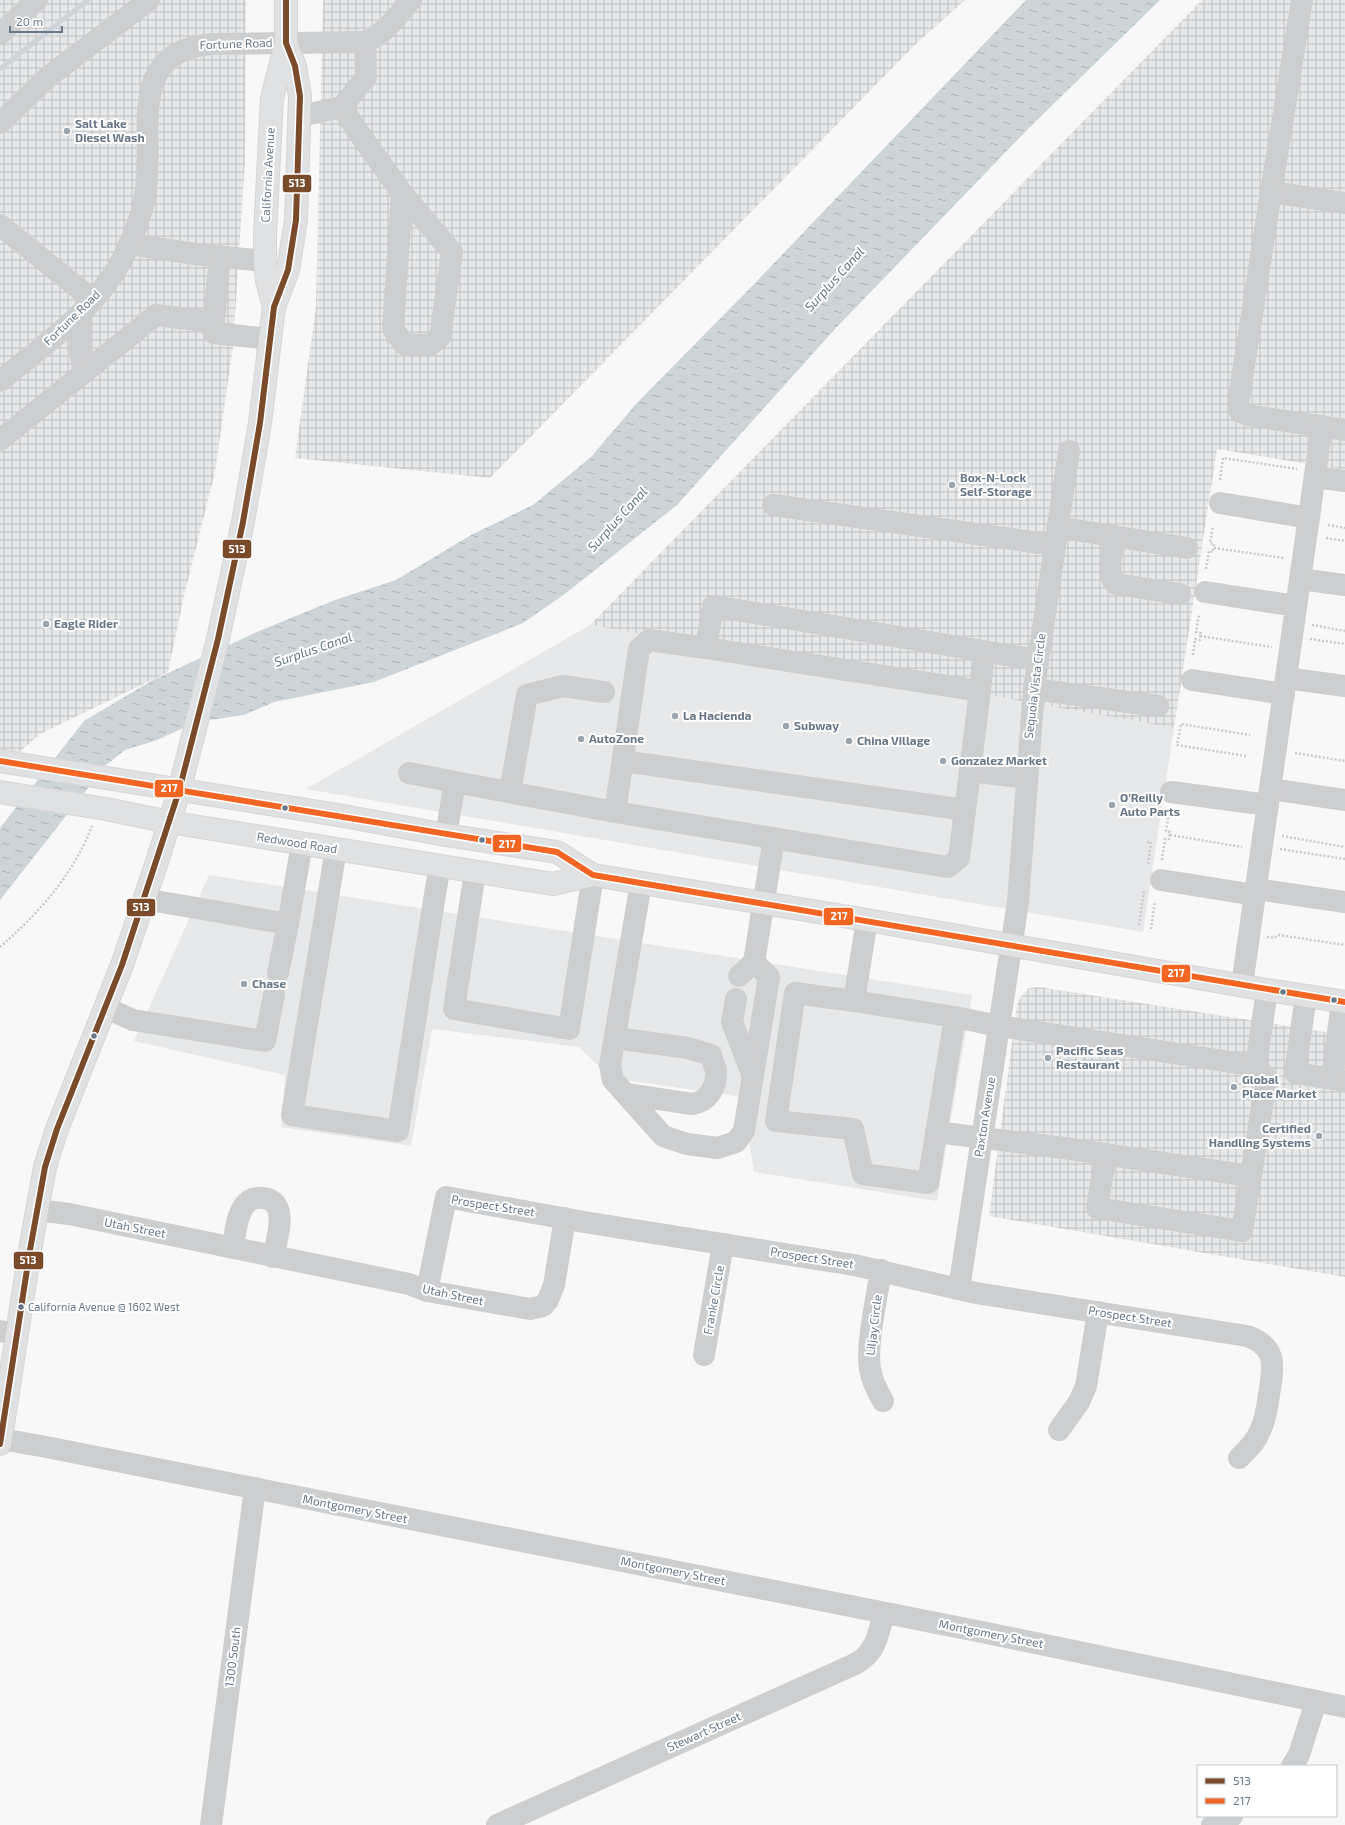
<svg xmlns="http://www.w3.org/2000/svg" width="1345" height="1825" font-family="'Exo 2',sans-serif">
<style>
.built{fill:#e7e8e9}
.industrial{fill:url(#industrial-grid)}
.water{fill:url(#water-ripples)}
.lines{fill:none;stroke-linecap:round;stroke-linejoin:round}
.stream{stroke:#cdd5d8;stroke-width:5}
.major-casing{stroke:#d5d6d7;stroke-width:24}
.path{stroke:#cacbcd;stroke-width:2.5;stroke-dasharray:2 2;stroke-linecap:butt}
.minor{stroke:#cdcecf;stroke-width:22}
.major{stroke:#e0e1e2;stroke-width:22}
.bus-1-casing{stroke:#fff;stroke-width:9}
.bus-2-casing{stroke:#fff;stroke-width:9}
.bus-1{stroke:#7a4b2a;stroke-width:6}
.bus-2{stroke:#f26522;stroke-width:6}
.poi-dot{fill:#9aa5af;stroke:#fff;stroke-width:1.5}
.bus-dot{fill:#687888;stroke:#fff;stroke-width:1.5}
.labels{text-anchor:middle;stroke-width:4;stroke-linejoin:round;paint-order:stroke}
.bus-label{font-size:11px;fill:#687888;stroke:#fff;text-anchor:start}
.street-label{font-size:12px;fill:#687888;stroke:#fff}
.poi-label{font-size:12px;font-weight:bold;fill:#687888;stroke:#fff;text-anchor:start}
.water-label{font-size:13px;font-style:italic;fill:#647983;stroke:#fff}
.line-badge{stroke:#fff;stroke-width:1.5}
.badge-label{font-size:11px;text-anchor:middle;font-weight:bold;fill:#fff}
</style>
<defs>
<pattern id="industrial-grid" width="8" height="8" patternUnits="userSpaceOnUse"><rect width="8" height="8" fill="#e7e8e9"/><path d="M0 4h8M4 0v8" fill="none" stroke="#bfc1c3"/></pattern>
<pattern id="water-ripples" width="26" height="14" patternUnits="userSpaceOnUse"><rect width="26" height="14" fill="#cdd5d8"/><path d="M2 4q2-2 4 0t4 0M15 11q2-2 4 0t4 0" fill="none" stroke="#aab2b5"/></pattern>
</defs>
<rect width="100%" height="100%" fill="#f8f8f8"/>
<g class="built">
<path d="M590,625L1174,728L1143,932L306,789Z"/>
<path d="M209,875L972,995L937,1201L754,1172L742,1097L611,1078L579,1047L432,1029L411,1146L281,1127L285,1075L134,1041Z"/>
</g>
<g class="industrial">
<path d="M0,0H246L245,160L233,347L215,472L184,596L168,672L40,734L0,769Z"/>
<path d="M323,0H965L916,44L490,478L295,458L316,307Z"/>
<path d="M1202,0H1345V470L1217,449L1174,728L590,625Z"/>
<path d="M1039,987L1345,1035V1277L989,1216L1017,1005L1022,995L1029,988Z"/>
</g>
<path class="water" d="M1026,0H1160L1028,129L835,329L677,505L566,593L523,623L374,682L274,702L244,715L196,722L157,740L125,750L106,765L0,900V828L84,721L153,680L259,631L335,600L396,580L471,535L533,505L591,457L636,404L757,281Z"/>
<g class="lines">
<path class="stream" d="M0,69L88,0"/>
<defs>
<g id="major">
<path d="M274,307L267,281L265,263V234L272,98L286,43V0"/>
<path d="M0,761L338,815L446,835L557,852L593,875"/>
<path d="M0,792L106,809L169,822L553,884L593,875L867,920L1267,990L1345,1002"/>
<path d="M0,1444L30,1250L45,1167L57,1129L122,965L157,862L179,791L218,639L243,522L260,423L274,307L288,270L296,220L300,96L295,66L286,43"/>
</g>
</defs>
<use href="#major" class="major-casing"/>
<g class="path">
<path d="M1220,480L1223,458L1297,469"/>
<path d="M1328,525L1345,528"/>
<path d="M1326,538L1345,541"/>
<path d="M1214,548L1284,558"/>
<path d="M1206,569L1209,551L1213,552L1214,544L1210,543L1213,526"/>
<path d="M1312,625L1345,631"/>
<path d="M1200,636L1272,647"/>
<path d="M1310,639L1345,644"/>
<path d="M1193,655L1195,639L1200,640L1201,633L1196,632L1199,614"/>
<path d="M1295,753L1345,761"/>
<path d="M1246,756L1177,745L1181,724L1250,735"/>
<path d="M1170,835L1242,847"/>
<path d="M1282,836L1345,847"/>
<path d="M1147,842H1151L1148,865"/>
<path d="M1280,849L1345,859"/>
<path d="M1162,860L1165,839H1169L1170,832L1166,831L1169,813"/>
<path d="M1139,925L1144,890"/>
<path d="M1151,929L1155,901"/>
<path d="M1267,937L1274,938L1279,935L1345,945"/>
<path d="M0,947C39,913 73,875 92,826"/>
</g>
<g class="minor">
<path d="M1302,0L1271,192L1345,203"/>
<path d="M0,34L37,0"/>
<path d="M342,107L356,129L402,193L393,329L404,344L430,345L440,337L452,252L402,193"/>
<path d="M300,116L342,107L366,77L365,42"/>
<path d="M0,123L48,77L149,0"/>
<path d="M1271,192L1238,404L1240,412L1247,415L1345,430"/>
<path d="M0,225L93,300"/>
<path d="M129,244L202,255L265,261"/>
<path d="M220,256L213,331L214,333L270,339"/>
<path d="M81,313L80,353L84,372"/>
<path d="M0,381C44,345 94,311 122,260C133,238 143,213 146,189C154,129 126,52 211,44L365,42C385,34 397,16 411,0"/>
<path d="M0,440L156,315L213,322"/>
<path d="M1315,477L1345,481"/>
<path d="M1220,503L1309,518"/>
<path d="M773,505L1054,545"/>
<path d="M1057,527L1187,548"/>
<path d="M1115,536C1113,548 1105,577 1116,584L1180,594"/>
<path d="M1300,579L1345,585"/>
<path d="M1205,592L1296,606"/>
<path d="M1286,678L1345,686"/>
<path d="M1192,680L1284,694"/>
<path d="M1034,689L1158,706"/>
<path d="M980,691L984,652"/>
<path d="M623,761L965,810"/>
<path d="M970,771L1026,778"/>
<path d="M409,773L455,782"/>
<path d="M1270,789L1345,800"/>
<path d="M510,792L527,695L563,686L604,692"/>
<path d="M1171,792L1268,805"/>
<path d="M615,812L948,867L959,858L980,691L706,648"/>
<path d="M446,835L455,782L615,812L639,649L649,640L706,648L713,606L1037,660"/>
<path d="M336,849L292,1115L398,1131L435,894L440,866"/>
<path d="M475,872L454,1009L569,1029L593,875"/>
<path d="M1161,880L1255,895"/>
<path d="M641,883L610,1065L613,1080L663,1136L687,1144L717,1148L736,1142L744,1131L769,977L754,962L774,838"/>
<path d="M1256,889L1345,902"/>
<path d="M144,899L288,924L302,844"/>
<path d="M278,973L288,924"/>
<path d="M739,976L754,962"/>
<path d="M1242,985L1322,426"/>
<path d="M1306,996L1295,1073L1345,1081"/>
<path d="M736,999L732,1022L752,1074"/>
<path d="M854,1001L955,1017L928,1183L863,1174L853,1129L776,1121L795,993L854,1001L867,920"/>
<path d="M106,1008L133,1020L265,1041L274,995"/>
<path d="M955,1017L999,1026L1256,1066L1265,1076V1088L1242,1231L1097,1208L1106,1154"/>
<path d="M615,1038L688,1048L711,1055C712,1060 715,1066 716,1071C717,1087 708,1102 692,1104L626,1094"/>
<path d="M1256,1066L1267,990"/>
<path d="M1332,1079L1342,1001"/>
<path d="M936,1132L1064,1148L1250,1176"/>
<path d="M37,1210L69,1214L409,1284L427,1291L530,1309L543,1306L548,1300L554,1285L565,1218"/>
<path d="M233,1248C235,1235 236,1217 244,1206C249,1199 255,1197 263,1198C290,1201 277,1239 273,1257"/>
<path d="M881,1270C877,1298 866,1343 870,1369C872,1381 877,1391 883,1401"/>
<path d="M959,1289L1018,902L1034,689L1069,451"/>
<path d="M427,1291L446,1197L584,1222L854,1265L976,1293L1247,1336C1279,1347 1273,1368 1269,1395C1267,1407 1266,1420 1260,1431C1256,1442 1247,1450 1239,1458"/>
<path d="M0,1331L17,1334"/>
<path d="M704,1355L723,1244"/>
<path d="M1059,1430L1079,1402L1086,1386L1098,1312"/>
<path d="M1,1439L41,1446L987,1633L1345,1707"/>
<path d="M1292,1766L1299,1755L1316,1701"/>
<path d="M211,1825L255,1488"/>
<path d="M497,1825L855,1664C877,1652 877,1636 884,1614"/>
<path d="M1212,1825L1232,1816"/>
</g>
<use href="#major" class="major"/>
<defs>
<path id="bus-1" d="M0,1444L30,1250L45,1167L57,1129L122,965L179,791L218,639L243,522L260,423L274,307L288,270L296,220L300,96L295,66L286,43V0"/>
<path id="bus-2" d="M0,761L557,852L593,875L1345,1002"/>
</defs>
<use href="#bus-1" class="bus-1-casing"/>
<use href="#bus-2" class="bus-2-casing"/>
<use href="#bus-1" class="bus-1"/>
<use href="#bus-2" class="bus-2"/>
</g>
<g class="poi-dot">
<circle cx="67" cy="131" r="4"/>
<circle cx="952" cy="485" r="4"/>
<circle cx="46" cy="624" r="4"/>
<circle cx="675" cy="716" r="4"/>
<circle cx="786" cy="726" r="4"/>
<circle cx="581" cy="739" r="4"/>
<circle cx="849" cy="741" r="4"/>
<circle cx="943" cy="761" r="4"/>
<circle cx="1112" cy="805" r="4"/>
<circle cx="244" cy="984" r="4"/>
<circle cx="1048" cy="1058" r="4"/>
<circle cx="1234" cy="1087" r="4"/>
<circle cx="1319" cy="1136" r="4"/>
</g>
<g class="bus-dot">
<circle cx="285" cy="808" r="3.5"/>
<circle cx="482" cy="840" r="3.5"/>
<circle cx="1283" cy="992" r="3.5"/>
<circle cx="1334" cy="1000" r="3.5"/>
<circle cx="94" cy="1036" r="3.5"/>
<circle cx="21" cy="1307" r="3.5"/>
</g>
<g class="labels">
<g class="bus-label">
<text x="28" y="1311">California Avenue @ 1602 West</text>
</g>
<g class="street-label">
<text transform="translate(236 44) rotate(-2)" y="4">Fortune Road</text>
<text transform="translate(268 175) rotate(-87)" y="4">California Avenue</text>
<text transform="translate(72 318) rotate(-44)" y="4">Fortune Road</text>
<text transform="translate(1035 686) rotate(-83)" y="4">Sequoia Vista Circle</text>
<text transform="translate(297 843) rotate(9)" y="4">Redwood Road</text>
<text transform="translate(985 1117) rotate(-81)" y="4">Paxton Avenue</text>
<text transform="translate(493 1206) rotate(9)" y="4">Prospect Street</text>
<text transform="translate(135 1228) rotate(11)" y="4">Utah Street</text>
<text transform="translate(812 1258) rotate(9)" y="4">Prospect Street</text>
<text transform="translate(453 1295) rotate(12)" y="4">Utah Street</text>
<text transform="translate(714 1300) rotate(-80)" y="4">Franke Circle</text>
<text transform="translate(1130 1317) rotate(9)" y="4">Prospect Street</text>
<text transform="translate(874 1325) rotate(-83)" y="4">Liljay Circle</text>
<text transform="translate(355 1509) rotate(11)" y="4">Montgomery Street</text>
<text transform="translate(673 1571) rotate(11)" y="4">Montgomery Street</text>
<text transform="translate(991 1634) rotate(11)" y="4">Montgomery Street</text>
<text transform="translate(233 1657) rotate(-83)" y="4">1300 South</text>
<text transform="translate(704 1732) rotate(-24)" y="4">Stewart Street</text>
</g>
<g class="poi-label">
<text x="75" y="128">Salt Lake<tspan x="75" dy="14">Diesel Wash</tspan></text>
<text x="960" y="482">Box-N-Lock<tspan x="960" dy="14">Self-Storage</tspan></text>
<text x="54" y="628">Eagle Rider</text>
<text x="683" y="720">La Hacienda</text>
<text x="794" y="730">Subway</text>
<text x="589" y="743">AutoZone</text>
<text x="857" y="745">China Village</text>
<text x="951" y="765">Gonzalez Market</text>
<text x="1120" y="802">O'Reilly<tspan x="1120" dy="14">Auto Parts</tspan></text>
<text x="252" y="988">Chase</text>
<text x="1056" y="1055">Pacific Seas<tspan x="1056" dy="14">Restaurant</tspan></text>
<text x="1242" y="1084">Global<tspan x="1242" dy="14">Place Market</tspan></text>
<text x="1311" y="1133" text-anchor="end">Certified<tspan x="1311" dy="14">Handling Systems</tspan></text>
</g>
<g class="water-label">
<text transform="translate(834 279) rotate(-48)" y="5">Surplus Canal</text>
<text transform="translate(617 519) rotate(-48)" y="5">Surplus Canal</text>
<text transform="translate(313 649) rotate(-19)" y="5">Surplus Canal</text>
</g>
</g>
<g class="line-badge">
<rect x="282" y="174" width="30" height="19" rx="4" fill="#7a4b2a"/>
<rect x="222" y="539" width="30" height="20" rx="4" fill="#7a4b2a"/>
<rect x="154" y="779" width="30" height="19" rx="4" fill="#f26522"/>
<rect x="492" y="834" width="30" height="19" rx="4" fill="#f26522"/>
<rect x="126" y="898" width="30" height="19" rx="4" fill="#7a4b2a"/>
<rect x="823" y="907" width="31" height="19" rx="4" fill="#f26522"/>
<rect x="1161" y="964" width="30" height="19" rx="4" fill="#f26522"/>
<rect x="13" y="1251" width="31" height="19" rx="4" fill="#7a4b2a"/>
</g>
<g class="badge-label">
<text x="297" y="187">513</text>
<text x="237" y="553">513</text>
<text x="169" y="792">217</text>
<text x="507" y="848">217</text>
<text x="141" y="911">513</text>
<text x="839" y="920">217</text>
<text x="1176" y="977">217</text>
<text x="28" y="1264">513</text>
</g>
<rect x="1197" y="1765" width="140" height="52" fill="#ffffff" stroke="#c3c9cf"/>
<rect x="1205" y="1778" width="20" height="6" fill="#7a4b2a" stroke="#c3c9cf"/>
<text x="1233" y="1785" font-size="12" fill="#687888">513</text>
<rect x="1205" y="1798" width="20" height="6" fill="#f26522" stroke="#c3c9cf"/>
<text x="1233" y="1805" font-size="12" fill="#687888">217</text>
<path d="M10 26v6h52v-6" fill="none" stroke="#687888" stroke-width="2"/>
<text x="16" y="26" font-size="12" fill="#687888" stroke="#ffffff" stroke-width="3" paint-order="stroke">20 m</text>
</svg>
